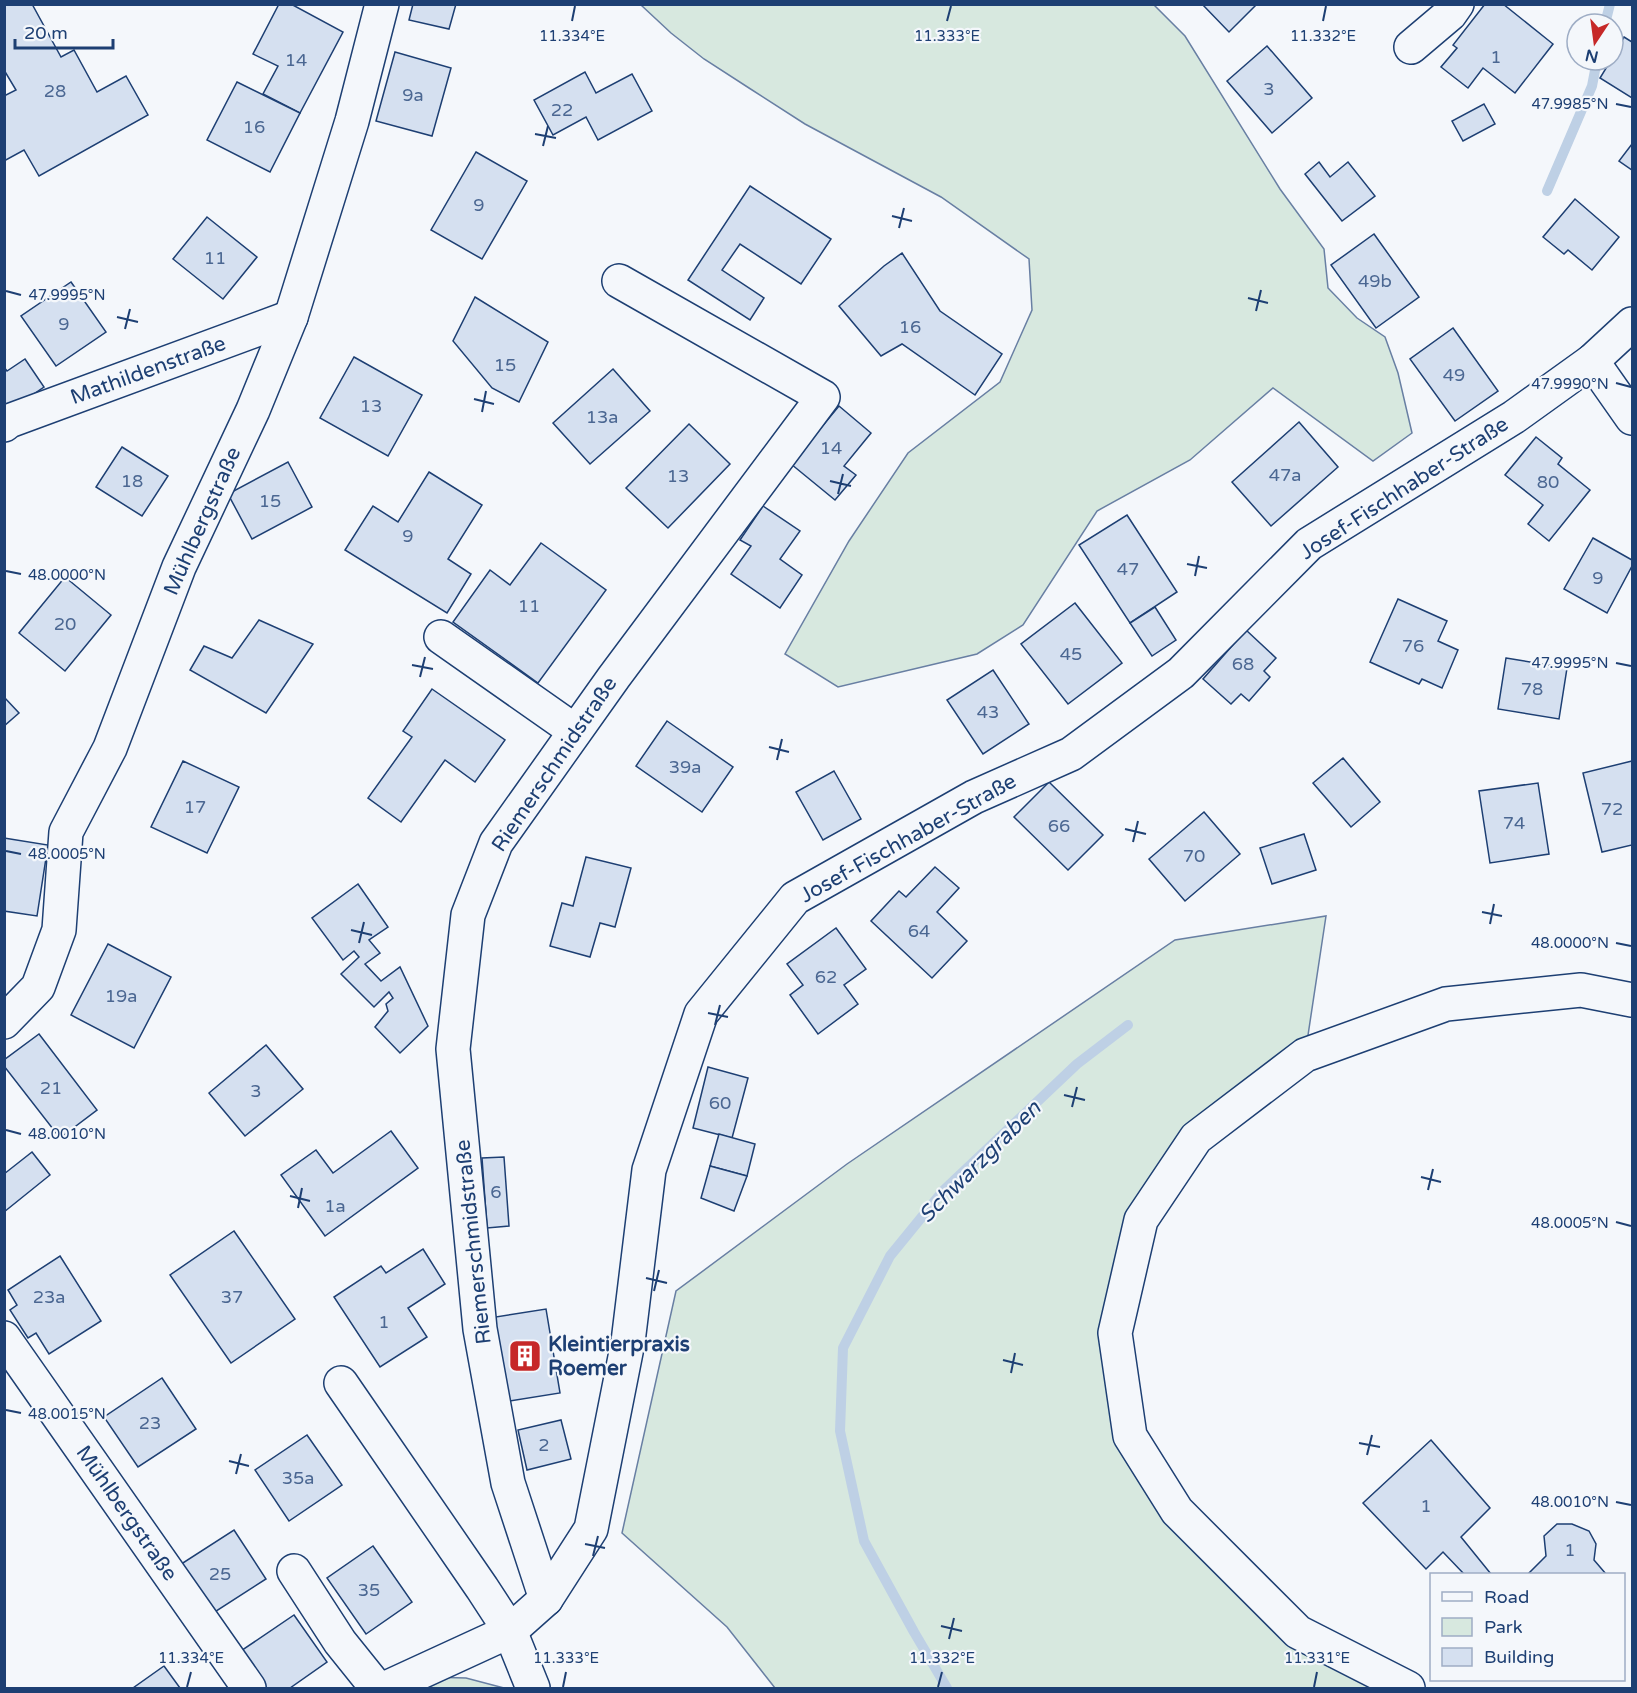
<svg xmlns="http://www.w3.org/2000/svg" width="1637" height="1693" font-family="'Varela Round',sans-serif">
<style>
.green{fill:#d7e8df;stroke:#687fa3;stroke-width:1.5}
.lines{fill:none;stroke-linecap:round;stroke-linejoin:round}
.stream{stroke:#bed0e5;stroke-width:10}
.building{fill:#d5e0f0;stroke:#1d3f73;stroke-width:1.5}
.minor-casing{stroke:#1d3f73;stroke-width:36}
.minor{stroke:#f4f7fb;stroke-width:33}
.ticks{fill:none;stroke:#1d3f73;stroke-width:2}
.labels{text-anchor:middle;stroke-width:4.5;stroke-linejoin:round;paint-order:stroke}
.number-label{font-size:18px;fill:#4b6792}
.street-label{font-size:21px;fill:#1d3f73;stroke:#f4f7fb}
.poi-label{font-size:21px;font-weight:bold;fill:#1d3f73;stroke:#f4f7fb;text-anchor:start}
.water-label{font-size:22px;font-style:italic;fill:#1d3f73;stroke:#f4f7fb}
.ticks-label{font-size:15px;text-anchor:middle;fill:#1d3f73;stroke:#f4f7fb;stroke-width:4.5;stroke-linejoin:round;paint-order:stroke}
</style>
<rect width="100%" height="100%" fill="#f4f7fb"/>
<g class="green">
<path d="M641,5H1154L1185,36L1280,189L1324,249L1328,288L1357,318L1385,337L1398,373L1412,433L1373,461L1273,388L1190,460L1097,511L1023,625L977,654L838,687L785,654L849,541L908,453L1000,382L1032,310L1029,259L941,197L805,124L749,88L704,59L671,33Z"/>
<path d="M1326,916L1305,1055L1195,1138L1141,1220L1115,1333L1130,1436L1285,1619L1416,1688H775L727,1627L622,1533L676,1291L847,1164L1175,940Z"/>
<path d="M428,1677L466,1678L504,1688H412Z"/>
</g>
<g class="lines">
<g class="stream">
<path d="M1605,24L1610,4"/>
<path d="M1547,191L1592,86L1597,60"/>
<path d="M947,1688L914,1632L864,1541L840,1431L843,1348L890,1256L943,1191L1077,1064L1128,1025"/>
</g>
</g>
<g class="building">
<path d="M4,4H32L61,57L74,50L97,92L126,76L148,115L39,176L24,150L4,161V96L16,90L4,70Z"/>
<path d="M279,4H291L343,32L300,113L263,94L278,66L253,54Z"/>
<path d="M413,4H456L449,29L409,20Z"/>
<path d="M1202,4H1257L1229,32Z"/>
<path d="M1485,4H1503L1553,44L1515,93L1483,68L1468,88L1441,67L1457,48L1453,45Z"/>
<path d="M1624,37L1632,42V98L1600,78L1611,60H1613V56Z"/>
<path d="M1267,46L1312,98L1272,133L1227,81Z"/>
<path d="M395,52L451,68L432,136L376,121Z"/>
<path d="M585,72L596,93L632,74L652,111L598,140L586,117L553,135L534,100Z"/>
<path d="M237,82L300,113L270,172L207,140Z"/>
<path d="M1484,104L1495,124L1463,141L1452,121Z"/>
<path d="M1632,144V170L1619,161Z"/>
<path d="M476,152L527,181L482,259L431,230Z"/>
<path d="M1319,162L1330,177L1348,162L1375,196L1342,221L1305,174Z"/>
<path d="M750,186L831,239L801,284L740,244L722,270L764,298L750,320L688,280Z"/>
<path d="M1575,199L1619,237L1592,270L1568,250L1564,254L1543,237Z"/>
<path d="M207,217L257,257L223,299L173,259Z"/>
<path d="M1374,234L1419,297L1376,328L1331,265Z"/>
<path d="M902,253L940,311L1002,354L975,395L902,344L881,356L839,306L884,266Z"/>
<path d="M71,282L106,332L56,366L21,316Z"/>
<path d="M475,297L548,342L519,402L492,388L453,341Z"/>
<path d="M1453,328L1498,391L1455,421L1410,359Z"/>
<path d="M354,357L422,395L388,456L320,418Z"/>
<path d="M25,359L44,387L4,414V367L7,371Z"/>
<path d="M613,369L650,411L590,464L553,423Z"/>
<path d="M839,406L871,433L844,466L856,475L835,500L791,464Z"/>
<path d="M1299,422L1338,467L1271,526L1232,482Z"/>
<path d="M689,424L730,464L668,528L626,488Z"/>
<path d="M1536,437L1562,458L1558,464L1590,490L1549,541L1528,524L1543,505L1505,475Z"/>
<path d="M122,447L168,476L142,516L96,487Z"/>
<path d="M288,462L312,507L252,539L228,494Z"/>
<path d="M429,472L482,505L448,559L471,574L447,613L345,550L373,506L398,522Z"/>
<path d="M763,506L800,531L780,559L802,575L780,608L731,574L751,546L740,540Z"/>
<path d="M1127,515L1177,592L1130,623L1079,545Z"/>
<path d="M1593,538L1632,560V566L1607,613L1564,589Z"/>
<path d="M541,543L606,590L538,683L453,622L490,570L510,585Z"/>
<path d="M65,577L111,615L65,671L19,633Z"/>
<path d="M1398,599L1447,621L1438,641L1458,650L1442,688L1422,679L1419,684L1370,662Z"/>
<path d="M1075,603L1122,663L1068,704L1021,644Z"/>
<path d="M1155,607L1176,640L1152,656L1130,623Z"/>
<path d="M259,620L313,644L266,713L190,670L204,646L232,658Z"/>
<path d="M1246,630L1276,658L1264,671L1270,677L1249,701L1241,694L1231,704L1203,679Z"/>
<path d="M1506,658L1567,668L1559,719L1498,709Z"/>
<path d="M993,670L1029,724L983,754L947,700Z"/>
<path d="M432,689L505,740L475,782L445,760L401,822L368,798L412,737L403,731Z"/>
<path d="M4,697L19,713L4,726Z"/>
<path d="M667,721L733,767L702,812L636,766Z"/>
<path d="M1343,758L1380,802L1351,827L1313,783Z"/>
<path d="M183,761L239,787L207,853L151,827Z"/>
<path d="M1632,761V845L1602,852L1583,773Z"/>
<path d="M834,771L861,819L823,840L796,792Z"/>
<path d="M1049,782L1103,835L1068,870L1014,817Z"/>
<path d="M1538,783L1549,854L1490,863L1479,791Z"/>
<path d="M1204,812L1240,854L1185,901L1149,859Z"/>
<path d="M1304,834L1316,870L1272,884L1260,848Z"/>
<path d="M4,838L48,845L37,916L4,911Z"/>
<path d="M586,857L631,868L615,927L600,923L590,957L550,946L562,903L573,906Z"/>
<path d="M935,867L959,888L937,912L967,941L932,978L871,921L899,891L906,897Z"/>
<path d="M358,884L388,927L369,940L380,953L365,964L381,981L400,967L428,1026L400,1053L375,1027L388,1011L386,1004L393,998L389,992L374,1007L341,974L359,957L354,951L343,960L312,918Z"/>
<path d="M836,928L866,969L844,985L858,1004L818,1034L790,995L803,985L787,964Z"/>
<path d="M108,944L171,977L134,1048L71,1015Z"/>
<path d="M39,1034L97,1110L60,1138L4,1066V1060Z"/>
<path d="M266,1045L303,1089L245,1136L209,1093Z"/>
<path d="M708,1067L748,1078L732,1138L693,1128Z"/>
<path d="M391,1131L418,1168L325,1236L281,1175L316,1150L333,1173Z"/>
<path d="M719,1134L755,1144L747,1176L710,1166Z"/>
<path d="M32,1152L50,1175L4,1212V1174Z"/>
<path d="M504,1157L509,1226L487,1228L482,1158Z"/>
<path d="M710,1166L747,1176L734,1211L701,1198Z"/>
<path d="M234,1231L295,1319L231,1363L170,1275Z"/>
<path d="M423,1249L445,1284L408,1308L427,1337L380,1367L334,1297L381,1266L386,1273Z"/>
<path d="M60,1256L101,1321L49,1354L36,1333L28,1338L10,1310L17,1305L8,1290Z"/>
<path d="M546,1309L560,1393L503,1402L489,1318Z"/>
<path d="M162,1378L196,1429L138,1467L104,1417Z"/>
<path d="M561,1420L571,1459L527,1470L518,1430Z"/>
<path d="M307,1435L342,1485L289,1521L255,1470Z"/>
<path d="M1431,1440L1490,1508L1461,1537L1491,1574H1464L1443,1552L1426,1569L1363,1503Z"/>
<path d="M1557,1524H1572L1589,1531L1596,1544L1594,1560L1606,1574H1528L1546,1556L1544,1536Z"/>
<path d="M234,1530L266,1579L207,1617L175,1568Z"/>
<path d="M373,1546L412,1602L366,1634L327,1578Z"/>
<path d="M294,1615L327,1662L290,1688H258L235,1655Z"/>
<path d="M164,1666L180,1688H133Z"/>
</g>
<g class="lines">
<defs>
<g id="minor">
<path d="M1411,47L1450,14L1457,4"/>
<path d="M1592,361L1632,418"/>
<path d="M4,425L9,421L291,317"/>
<path d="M441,637L575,731"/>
<path d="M4,1022L38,987L59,930L66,832L110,748L179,567L253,410L291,317L352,121L382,4"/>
<path d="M4,1338L249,1688"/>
<path d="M341,1383L482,1588L510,1631L533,1688"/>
<path d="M294,1571L340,1642L377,1688"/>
<path d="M546,1599L508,1483L480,1329L453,1049L468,915L496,843L614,677L823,397L619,281"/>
<path d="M386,1688L510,1631L546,1599L591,1529L628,1342L649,1170L701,1014L795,898L974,797L1071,754L1181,673L1309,544L1514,417L1592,361L1632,324"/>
<path d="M1408,1688L1298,1632L1177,1511L1130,1436L1115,1333L1141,1220L1196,1138L1305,1055L1446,1004L1581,990L1632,1000"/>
</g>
</defs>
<use href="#minor" class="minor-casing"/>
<use href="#minor" class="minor"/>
</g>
<path class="ticks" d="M572,21L575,6M947,21L951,6M1323,21L1326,6M1616,104L1631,107M535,134L556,138M543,146L548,126M892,216L912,221M899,228L904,208M6,291L21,295M1248,298L1268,303M1256,311L1261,290M117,317L138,322M125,329L130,309M1616,383L1631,387M474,399L494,404M482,412L486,391M830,481L851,486M838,494L843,474M1187,564L1207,568M6,571L21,574M1195,576L1199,556M1616,663L1631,666M412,665L433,669M420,677L425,657M769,747L789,752M777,760L782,739M1125,829L1146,834M1133,842L1138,821M6,851L21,854M1482,912L1502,916M1490,924L1494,904M351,930L372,935M359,943L364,922M1616,943L1631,946M708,1013L728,1017M715,1025L720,1005M1064,1095L1085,1100M1072,1107L1077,1087M6,1130L21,1134M1421,1177L1441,1182M1428,1190L1433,1169M290,1196L310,1201M298,1208L302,1188M1616,1222L1631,1226M646,1278L667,1283M654,1291L659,1270M1003,1360L1023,1365M1011,1373L1015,1353M6,1410L21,1413M1359,1443L1380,1447M1367,1455L1372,1435M229,1461L249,1466M236,1474L241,1454M1616,1502L1631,1505M585,1544L605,1548M593,1556L598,1536M941,1626L962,1631M949,1639L954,1618M187,1687L191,1672M563,1687L566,1672M938,1687L942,1672M1314,1687L1317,1672"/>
<defs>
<symbol id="building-square" viewBox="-11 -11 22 22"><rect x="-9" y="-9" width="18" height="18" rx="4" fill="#c62828" stroke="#f4f7fb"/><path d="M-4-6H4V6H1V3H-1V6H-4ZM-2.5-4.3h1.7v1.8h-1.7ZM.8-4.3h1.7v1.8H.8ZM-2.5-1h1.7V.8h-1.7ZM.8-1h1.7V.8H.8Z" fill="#fff"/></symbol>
</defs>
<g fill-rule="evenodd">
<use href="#building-square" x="506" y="1337" width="38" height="38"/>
</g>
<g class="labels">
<g class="number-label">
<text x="1496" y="63">1</text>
<text x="296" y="66">14</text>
<text x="1269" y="95">3</text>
<text x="55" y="97">28</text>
<text x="413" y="101">9a</text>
<text x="562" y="116">22</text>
<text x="254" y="133">16</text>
<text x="479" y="211">9</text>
<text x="215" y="264">11</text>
<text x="1375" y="287">49b</text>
<text x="64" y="330">9</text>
<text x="910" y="333">16</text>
<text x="505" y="371">15</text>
<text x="1454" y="381">49</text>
<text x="371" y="412">13</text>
<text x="602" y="423">13a</text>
<text x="831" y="454">14</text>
<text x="1285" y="481">47a</text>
<text x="678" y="482">13</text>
<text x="132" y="487">18</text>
<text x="1548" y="488">80</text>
<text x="270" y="507">15</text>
<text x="408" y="542">9</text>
<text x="1128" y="575">47</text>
<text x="1598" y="584">9</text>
<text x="529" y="612">11</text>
<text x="65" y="630">20</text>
<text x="1413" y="652">76</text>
<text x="1071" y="660">45</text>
<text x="1243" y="670">68</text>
<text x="1532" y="695">78</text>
<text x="988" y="718">43</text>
<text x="685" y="773">39a</text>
<text x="195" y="813">17</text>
<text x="1612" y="815">72</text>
<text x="1514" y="829">74</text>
<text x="1059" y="832">66</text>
<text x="1194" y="862">70</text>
<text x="919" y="937">64</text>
<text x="826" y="983">62</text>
<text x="121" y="1002">19a</text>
<text x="51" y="1094">21</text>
<text x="256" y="1097">3</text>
<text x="720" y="1109">60</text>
<text x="496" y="1198">6</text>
<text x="335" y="1212">1a</text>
<text x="49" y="1303">23a</text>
<text x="232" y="1303">37</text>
<text x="384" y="1328">1</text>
<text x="150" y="1429">23</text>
<text x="544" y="1451">2</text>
<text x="298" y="1484">35a</text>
<text x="1426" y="1512">1</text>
<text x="1570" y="1556">1</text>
<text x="220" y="1580">25</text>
<text x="369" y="1596">35</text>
</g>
<g class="street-label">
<text transform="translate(148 370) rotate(-20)" y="7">Mathildenstraße</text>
<text transform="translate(1404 488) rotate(-33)" y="7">Josef-Fischhaber-Straße</text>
<text transform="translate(202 521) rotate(-66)" y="7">Mühlbergstraße</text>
<text transform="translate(554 764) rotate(-56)" y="7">Riemerschmidstraße</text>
<text transform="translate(908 838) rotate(-29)" y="7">Josef-Fischhaber-Straße</text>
<text transform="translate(473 1242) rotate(-96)" y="7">Riemerschmidstraße</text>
<text transform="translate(127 1513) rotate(55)" y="7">Mühlbergstraße</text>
</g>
<g class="poi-label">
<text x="548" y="1351">Kleintierpraxis<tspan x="548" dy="24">Roemer</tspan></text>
</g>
<g class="water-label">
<text transform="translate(979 1161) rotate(-45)" y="8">Schwarzgraben</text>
</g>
</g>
<g class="ticks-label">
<text x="572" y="41">11.334°E</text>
<text x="947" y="41">11.333°E</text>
<text x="1323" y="41">11.332°E</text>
<text x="1570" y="109">47.9985°N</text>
<text x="67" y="300">47.9995°N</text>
<text x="1570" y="389">47.9990°N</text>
<text x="67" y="580">48.0000°N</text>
<text x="1570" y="668">47.9995°N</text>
<text x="67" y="859">48.0005°N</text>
<text x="1570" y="948">48.0000°N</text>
<text x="67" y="1139">48.0010°N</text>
<text x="1570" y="1228">48.0005°N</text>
<text x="67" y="1419">48.0015°N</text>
<text x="1570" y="1507">48.0010°N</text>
<text x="191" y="1663">11.334°E</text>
<text x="566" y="1663">11.333°E</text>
<text x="942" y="1663">11.332°E</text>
<text x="1317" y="1663">11.331°E</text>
</g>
<rect width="1637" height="1693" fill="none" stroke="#1d3f73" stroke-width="12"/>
<rect x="1430" y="1573" width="195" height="108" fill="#f4f7fb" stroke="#9eadc5" stroke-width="1.5"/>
<rect x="1442" y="1592" width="30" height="9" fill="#f4f7fb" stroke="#9eadc5" stroke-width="1.5"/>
<text x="1484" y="1603" font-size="18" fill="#1d3f73">Road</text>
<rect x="1442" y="1618" width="30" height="18" fill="#d7e8df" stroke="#9eadc5" stroke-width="1.5"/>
<text x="1484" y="1633" font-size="18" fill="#1d3f73">Park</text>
<rect x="1442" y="1648" width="30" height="18" fill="#d5e0f0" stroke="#9eadc5" stroke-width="1.5"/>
<text x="1484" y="1663" font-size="18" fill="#1d3f73">Building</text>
<g transform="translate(1595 42) rotate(193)"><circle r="28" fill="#f4f7fb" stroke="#9eadc5" stroke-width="1.5"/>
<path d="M0-4.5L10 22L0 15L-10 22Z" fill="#c62828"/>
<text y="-9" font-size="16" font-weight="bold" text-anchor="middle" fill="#1d3f73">N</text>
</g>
<path d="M15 39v9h98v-9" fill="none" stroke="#1d3f73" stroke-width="3"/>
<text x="24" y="39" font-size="18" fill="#1d3f73" stroke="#f4f7fb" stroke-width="4.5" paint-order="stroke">20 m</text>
</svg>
